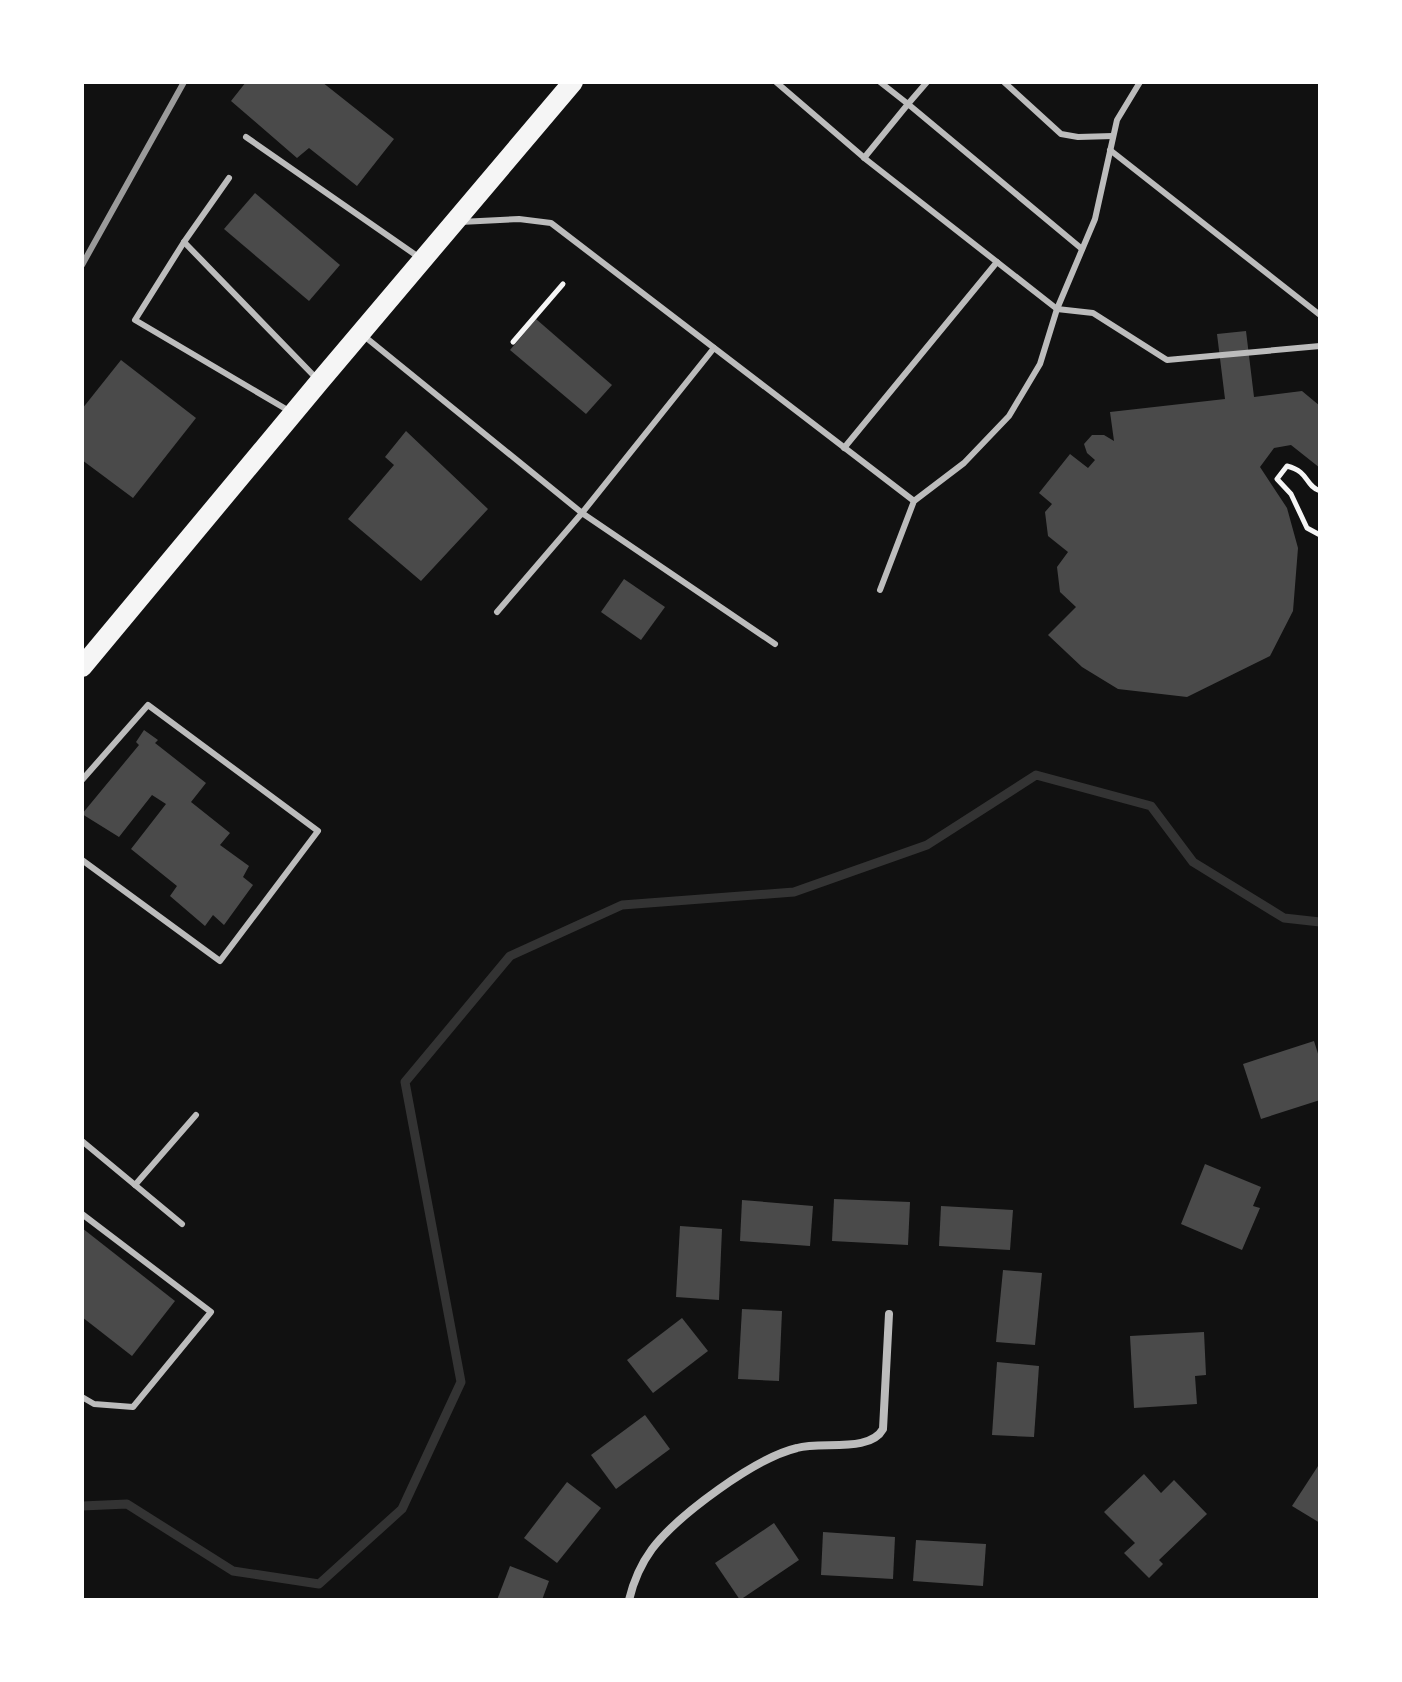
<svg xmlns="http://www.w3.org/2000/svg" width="1402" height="1682" font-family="'Sofia Sans Condensed',sans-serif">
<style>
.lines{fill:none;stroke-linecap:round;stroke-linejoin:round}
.stream{stroke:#333;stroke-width:9}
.building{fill:#4a4a4a}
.path{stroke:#f5f5f5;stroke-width:5}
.service{stroke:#bcbcbc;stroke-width:6}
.minor{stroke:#bcbcbc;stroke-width:8}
.primary{stroke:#f5f5f5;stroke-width:20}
.rail{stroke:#9a9a9a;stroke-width:6}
</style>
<rect width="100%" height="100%" fill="#111"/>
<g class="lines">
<path class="stream" d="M82,1506L127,1504L233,1571L319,1584L402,1509L461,1382L405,1082L510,956L622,905L794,892L927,845L1036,775L1151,806L1193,862L1284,918L1320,922"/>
</g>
<g class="building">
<path d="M246,82H322L394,139L357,186L309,148L297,158L231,101Z"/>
<path d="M255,193L340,265L309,301L224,229Z"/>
<path d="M536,319L612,385L586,414L510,350Z"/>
<path d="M1246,331L1254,397L1302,391L1320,406V468L1291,445L1274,448L1260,467L1287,508L1298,548L1293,611L1270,656L1187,697L1118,689L1082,667L1048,635L1076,607L1060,592L1057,567L1068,552L1048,536L1045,512L1052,504L1039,493L1070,454L1088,468L1095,460L1087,453L1084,444L1092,435H1104L1114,441L1110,412L1225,399L1217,334Z"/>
<path d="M121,360L196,418L133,498L82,460V409Z"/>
<path d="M406,431L488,509L421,581L348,519L394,465L385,457Z"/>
<path d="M624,579L665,607L641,640L601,612Z"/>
<path d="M144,730L158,740L155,743L206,783L191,802L230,833L220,845L249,866L243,877L253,885L224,925L213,915L205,926L170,896L177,886L131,849L166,804L152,795L119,837L82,814L139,745L136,742Z"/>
<path d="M1314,1041L1320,1060V1100L1261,1119L1243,1064Z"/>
<path d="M1205,1164L1261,1187L1253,1206L1260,1208L1242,1250L1181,1224Z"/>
<path d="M834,1199L910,1202L908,1245L832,1241Z"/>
<path d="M742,1200L813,1206L810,1246L740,1241Z"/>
<path d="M941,1206L1013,1210L1010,1250L939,1246Z"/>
<path d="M680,1226L722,1229L719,1300L676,1297Z"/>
<path d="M82,1228L175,1301L132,1356L82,1317Z"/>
<path d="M1003,1270L1042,1273L1035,1345L996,1342Z"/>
<path d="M742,1309L782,1311L779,1381L738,1379Z"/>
<path d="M682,1318L708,1351L653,1393L627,1360Z"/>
<path d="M1204,1332L1206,1375L1195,1376L1197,1404L1134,1408L1130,1336Z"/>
<path d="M997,1362L1039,1366L1034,1437L992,1435Z"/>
<path d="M645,1415L670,1449L616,1489L591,1455Z"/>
<path d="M1320,1463V1523L1292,1506Z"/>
<path d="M1144,1474L1161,1493L1174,1480L1207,1514L1159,1560L1163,1564L1149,1578L1124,1553L1135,1543L1104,1512Z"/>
<path d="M567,1482L601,1508L557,1563L524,1538Z"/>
<path d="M774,1523L799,1560L740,1600L715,1563Z"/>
<path d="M823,1532L895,1537L893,1579L821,1575Z"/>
<path d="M916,1540L986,1544L983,1586L913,1581Z"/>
<path d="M510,1566L549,1581L542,1600H497Z"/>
</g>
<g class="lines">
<g class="path">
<path d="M513,342L563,284"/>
<path d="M1320,491C1304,485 1310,472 1287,466L1277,479L1291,494L1307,528L1320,535"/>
</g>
<g class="service">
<path d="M776,82L868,161L1057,309L1093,313L1167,360L1320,346"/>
<path d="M880,82L908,104L927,82"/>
<path d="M1004,82L1061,134L1078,137L1113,136"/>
<path d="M246,137L420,258"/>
<path d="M1110,150L1320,315"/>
<path d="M864,158L908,104L1082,249"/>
<path d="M229,178L184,242L135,320L291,412"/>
<path d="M460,222L519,219L551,223L914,501"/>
<path d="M184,242L318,380"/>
<path d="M364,336L582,513L714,348"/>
<path d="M844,448L997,262"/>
<path d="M880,590L914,501L964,463L1009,416L1040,364L1057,309L1095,219L1117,120L1140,82"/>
<path d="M497,612L582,513L775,644"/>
<path d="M82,780L148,705L318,831L220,961L82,860"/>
<path d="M82,1141L182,1224"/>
<path d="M135,1185L196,1115"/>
<path d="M82,1214L211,1312L133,1407L94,1404L82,1397"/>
</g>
<path class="minor" d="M629,1600C633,1583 641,1564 652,1549C678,1515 755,1458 797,1448C822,1441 870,1453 883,1429L889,1314"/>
<path class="primary" d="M82,667L320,381L573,82"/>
<path class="rail" d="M82,265L184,82"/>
</g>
<rect width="1402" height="1682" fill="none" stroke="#ffffff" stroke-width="168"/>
</svg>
